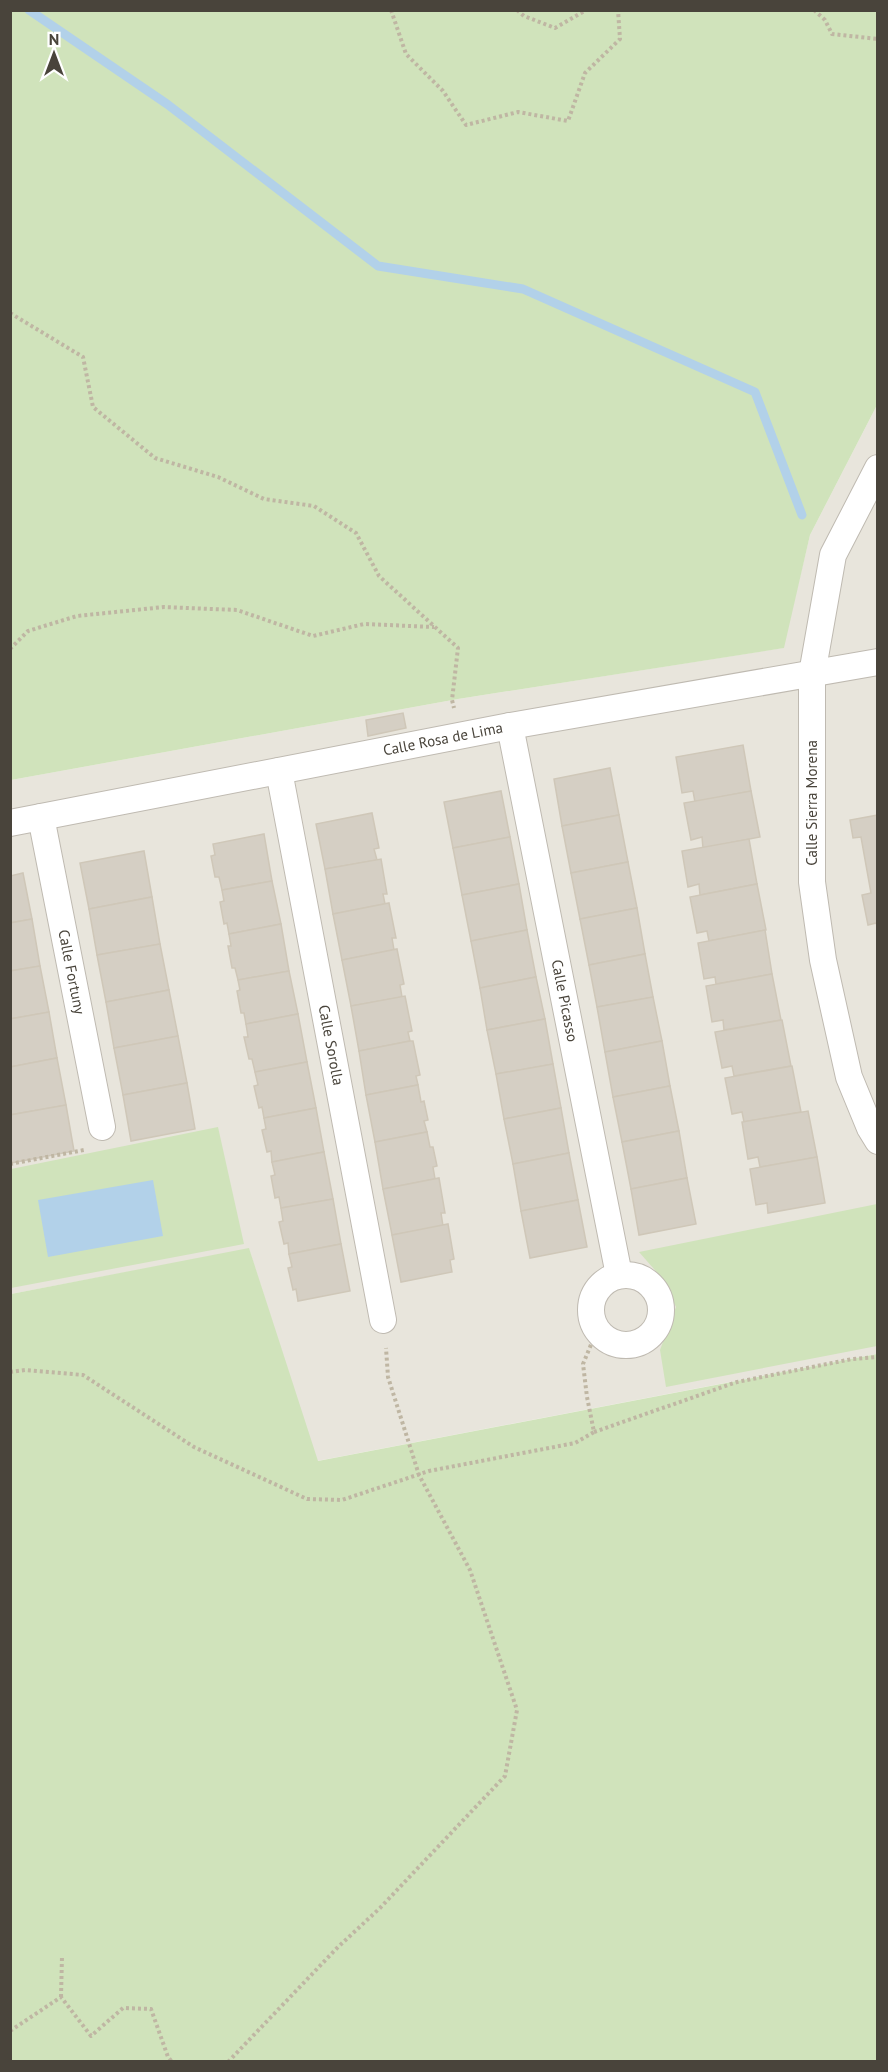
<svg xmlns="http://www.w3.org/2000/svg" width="888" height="2072" font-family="'PT Sans',sans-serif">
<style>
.residential{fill:#e8e5dc}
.green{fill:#d0e3bb}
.water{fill:#b2d1e9}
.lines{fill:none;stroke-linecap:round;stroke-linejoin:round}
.stream{stroke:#b2d1e9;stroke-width:9}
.building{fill:#d5cfc4;stroke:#cfc7b8;stroke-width:1.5}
.street-casing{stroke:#bfbab1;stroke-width:28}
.path{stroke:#bfb6a3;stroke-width:4;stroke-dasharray:3 3;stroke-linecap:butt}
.street{stroke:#fff;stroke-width:26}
.labels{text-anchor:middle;stroke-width:6;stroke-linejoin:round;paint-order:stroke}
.street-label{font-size:15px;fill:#49443b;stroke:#fff}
</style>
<rect width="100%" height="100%" fill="#f5f3ed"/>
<path class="residential" d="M877,405V1354L317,1461L249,1249L11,1294V780L458,699L783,648L810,535Z"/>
<g class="green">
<path d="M11,10L877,11V405L810,535L784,648L458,699L11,780Z"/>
<path d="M218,1127L244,1244L11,1288V1169Z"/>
<path d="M877,1204V1346L666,1387L660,1350L676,1307L661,1277L639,1252Z"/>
<path d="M249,1248L318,1461L877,1354V2061H11V1294Z"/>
</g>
<path class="water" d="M153,1180L163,1236L48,1257L38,1200Z"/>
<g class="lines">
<path class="stream" d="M29,10L167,104L378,266L523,289L755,392L802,515"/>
</g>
<g class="building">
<path d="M403,713L406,728L368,736L366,720Z"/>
<path d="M743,745L751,791L695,802L693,791L682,793L676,757Z"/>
<path d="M610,768L619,815L562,826L554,779Z"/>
<path d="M501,791L510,837L453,848L444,802Z"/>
<path d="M751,791L760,837L703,848L702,837L691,840L684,803Z"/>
<path d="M372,813L379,848L374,849L377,860L325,869L316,824Z"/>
<path d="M619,815L628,862L571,873L562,826Z"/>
<path d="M878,815V928L876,923L868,925L862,895L871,893L861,837L853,838L850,820Z"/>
<path d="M264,834L272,881L222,890L219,877H215L211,856L215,855L213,844Z"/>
<path d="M510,837L519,884L462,895L453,848Z"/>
<path d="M749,839L757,884L700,895L699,884L688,887L682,851Z"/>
<path d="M144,851L152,897L89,909L80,863Z"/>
<path d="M381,859L387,894H383L385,904L333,914L325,869Z"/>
<path d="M628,862L637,908L580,919L571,873Z"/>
<path d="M23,873L32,919L10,923V876Z"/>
<path d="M272,881L281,924L229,934L227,923L224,924L220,902L224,901L222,890Z"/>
<path d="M519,884L527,930L471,941L462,895Z"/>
<path d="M757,884L766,930L709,941L707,931L697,933L690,897Z"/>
<path d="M152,897L160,944L97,955L89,909Z"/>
<path d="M389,903L396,938H392L394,950L342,960L333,914Z"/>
<path d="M637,908L645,954L589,965L580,919Z"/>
<path d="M32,919L40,966L10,971V923Z"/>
<path d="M281,924L289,971L238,980L235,968H232L228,946H231L229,934Z"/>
<path d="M527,930L536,977L480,988L471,941Z"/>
<path d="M765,930L772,974L716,984L715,977L704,979L698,943Z"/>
<path d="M160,944L169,990L106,1002L97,955Z"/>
<path d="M397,949L404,984L400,985L402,997L351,1006L342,960Z"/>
<path d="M645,954L653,997L597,1007L589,965Z"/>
<path d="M40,966L49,1012L10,1019V971Z"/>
<path d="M289,971L298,1014L246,1024L244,1013H241L237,991L240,990L238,980Z"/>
<path d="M772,974L781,1020L724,1030L723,1020L712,1022L706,986Z"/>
<path d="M536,977L545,1019L487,1030L480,988Z"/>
<path d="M169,990L178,1036L114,1048L106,1002Z"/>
<path d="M405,996L412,1031L408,1032L410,1041L359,1051L351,1006Z"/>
<path d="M653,997L662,1041L605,1052L597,1007Z"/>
<path d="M49,1012L57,1058L10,1067V1019Z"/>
<path d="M298,1014L307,1062L255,1072L252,1059H249L244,1037H248L246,1024Z"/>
<path d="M545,1019L553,1064L496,1074L487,1030Z"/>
<path d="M782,1020L791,1066L734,1076L732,1066L722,1068L715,1032Z"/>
<path d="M178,1036L187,1083L123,1095L114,1048Z"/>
<path d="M410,1041H413L420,1075L416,1076L418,1085L366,1095L359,1051Z"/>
<path d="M662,1041L670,1086L613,1097L605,1052Z"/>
<path d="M57,1058L66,1105L10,1115V1067Z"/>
<path d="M307,1062L316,1108L264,1118L262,1107L259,1108L254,1086L258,1085L255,1072Z"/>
<path d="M553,1064L561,1108L504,1119L496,1074Z"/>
<path d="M792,1066L801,1112L744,1122L742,1112L732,1114L725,1078Z"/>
<path d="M187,1083L195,1129L131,1141L123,1095Z"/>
<path d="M418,1085L421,1102L424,1101L428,1120L424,1121L427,1132L375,1142L366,1095Z"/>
<path d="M670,1086L679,1131L622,1142L613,1097Z"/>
<path d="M66,1105L74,1151L11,1163L10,1115Z"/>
<path d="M316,1108L324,1152L272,1162L271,1151L267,1152L262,1130L266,1129L264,1118Z"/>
<path d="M561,1108L569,1153L513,1164L504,1119Z"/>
<path d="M808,1111L817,1157L760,1167L758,1157L748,1159L742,1122Z"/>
<path d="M679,1131L687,1178L631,1189L622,1142Z"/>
<path d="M427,1132L430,1147H433L437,1166L433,1167L435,1179L383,1189L375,1142Z"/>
<path d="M324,1152L333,1199L281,1208L279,1197L275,1198L271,1176L275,1175L272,1162Z"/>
<path d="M569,1153L578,1200L521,1211L513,1164Z"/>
<path d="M817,1157L825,1203L768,1213L767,1203L756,1205L750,1169Z"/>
<path d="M439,1178L445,1213H441L443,1226L392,1235L383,1189Z"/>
<path d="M687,1178L696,1224L639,1235L631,1189Z"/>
<path d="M333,1199L341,1244L289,1254L288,1243L284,1244L279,1222L283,1221L281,1208Z"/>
<path d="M578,1200L587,1247L530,1258L521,1211Z"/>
<path d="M448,1224L454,1259L450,1260L452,1272L401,1282L392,1235Z"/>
<path d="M341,1244L350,1291L298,1301L296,1289L293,1290L288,1268L292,1267L289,1254Z"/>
</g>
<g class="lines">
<defs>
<g id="street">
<path d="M878,468L833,555L812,674V882L823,960L849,1077L870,1128L878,1141"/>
<path id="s1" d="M510,726L619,1275"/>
<path id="s2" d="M279,771L383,1320"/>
<path id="s3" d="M41,817L102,1127"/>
<path id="s4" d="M10,823L510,726L878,662"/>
<circle cx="626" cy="1310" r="35"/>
</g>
</defs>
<use href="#street" class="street-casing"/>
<g class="path">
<path d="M391,10L406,54L443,91L466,125L518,112L568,121L585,73L620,39L618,10"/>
<path d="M517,10L524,16L555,28L586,10"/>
<path d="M814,10L825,20L832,34L878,39"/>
<path d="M10,313L83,357L93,407L155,458L218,477L264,499L314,506L356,533L379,576L458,648L452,700L454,708"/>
<path d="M10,649L28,631L77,616L164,607L237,610L313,636L364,624L434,627"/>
<path d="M10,1164L84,1150"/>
<path d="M10,1372L25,1370L83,1375L194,1447L307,1499L342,1500L429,1471L575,1443L594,1432L587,1397L583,1364L597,1330"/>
<path d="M594,1432L737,1382L852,1359L878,1357"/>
<path d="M61,1997L62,1956"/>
<path d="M10,2031L61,1997L91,2036L123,2008L151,2009L168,2057L172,2062"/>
<path d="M228,2062L337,1948L380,1908L505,1776L517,1710L470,1570L419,1475L388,1377L386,1348"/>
</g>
<use href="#street" class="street"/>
</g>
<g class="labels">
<g class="street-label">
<text dy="5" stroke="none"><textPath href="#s4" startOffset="441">Calle Rosa de Lima</textPath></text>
<text transform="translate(812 803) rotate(-90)" y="5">Calle Sierra Morena</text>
<text dy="5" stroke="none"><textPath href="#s3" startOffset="158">Calle Fortuny</textPath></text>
<text dy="5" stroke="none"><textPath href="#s1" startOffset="280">Calle Picasso</textPath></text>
<text dy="5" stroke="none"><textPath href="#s2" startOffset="279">Calle Sorolla</textPath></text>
</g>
</g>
<rect width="888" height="2072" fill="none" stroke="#49443b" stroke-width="24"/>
<g transform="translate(54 54)" stroke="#ffffff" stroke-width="4.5" paint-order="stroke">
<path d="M0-4.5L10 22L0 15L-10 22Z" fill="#49443b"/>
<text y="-9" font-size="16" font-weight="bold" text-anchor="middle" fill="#49443b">N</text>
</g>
</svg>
